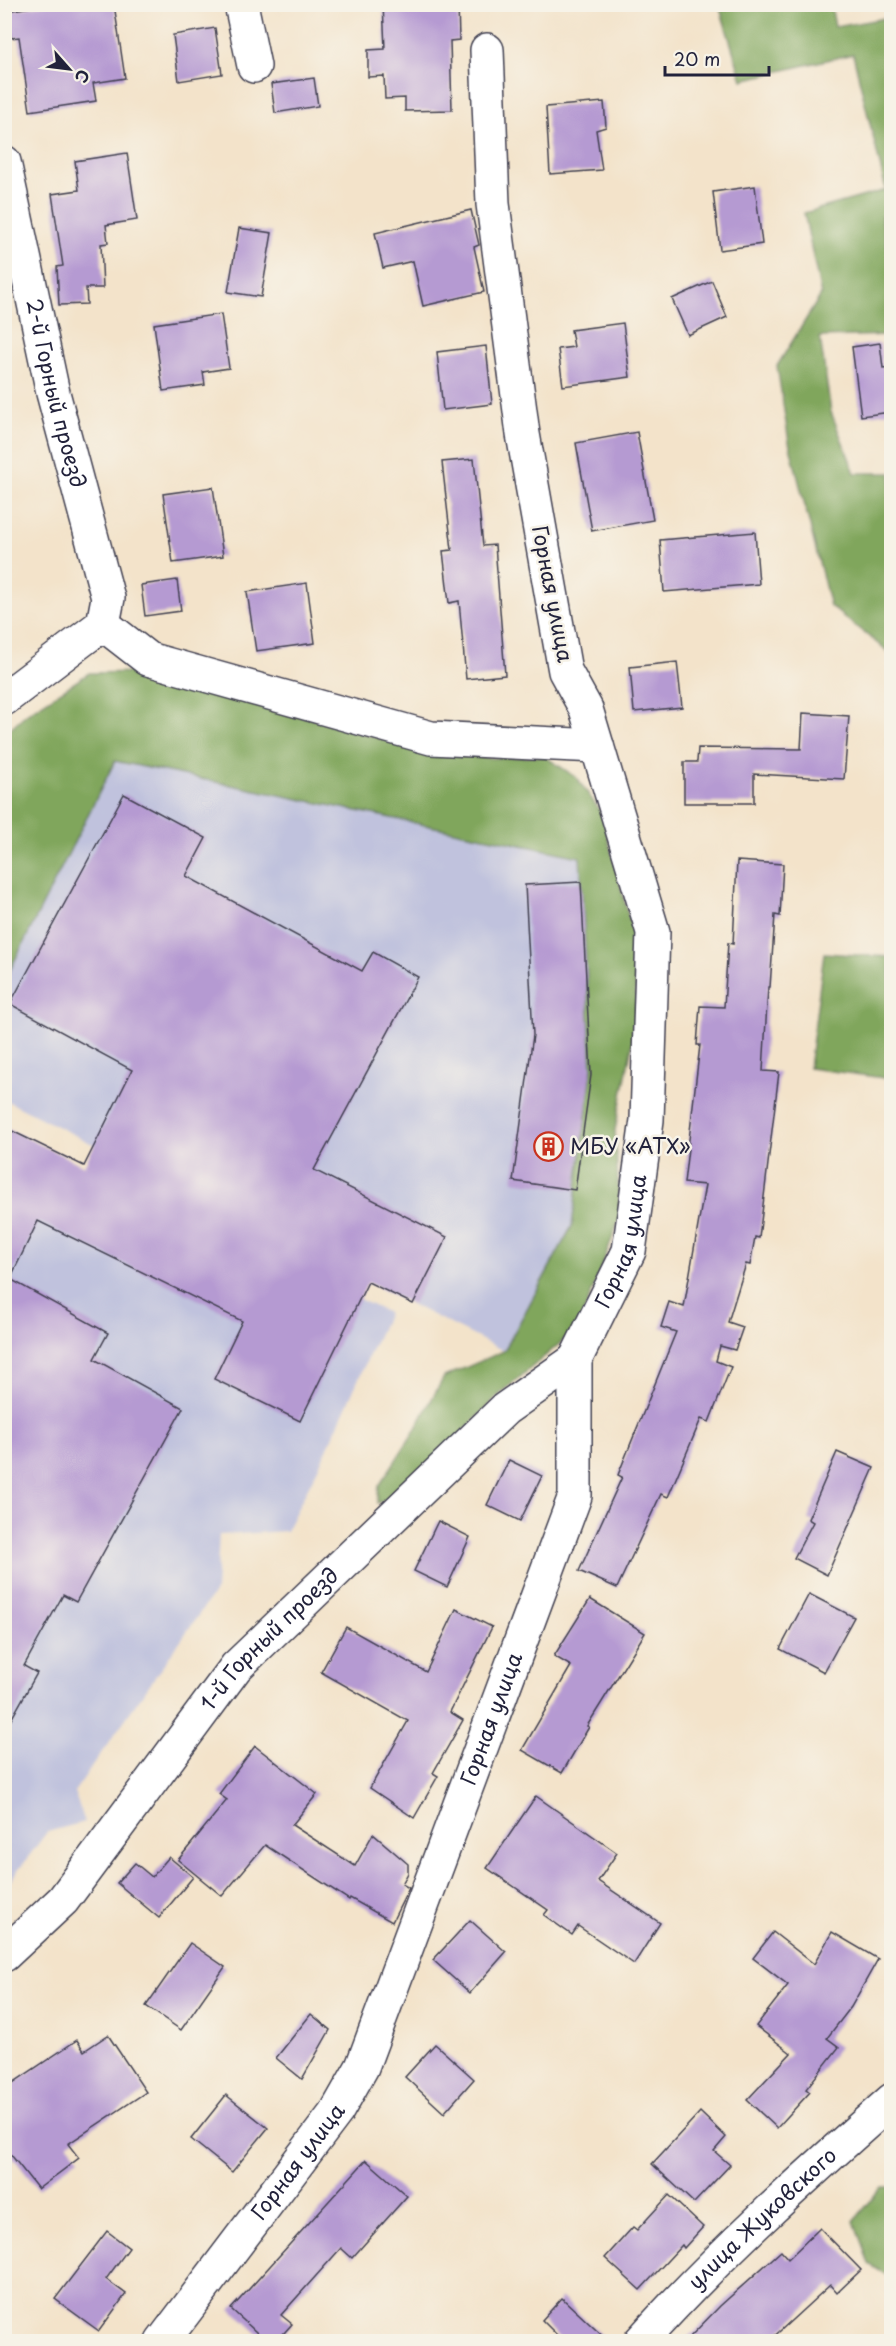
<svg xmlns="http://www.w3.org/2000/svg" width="896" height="2346" font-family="'Playpen Sans',sans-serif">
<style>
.industrial{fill:#c0c2dd}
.forest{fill:#80a65c;stroke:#51644c;stroke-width:1.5}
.building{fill:#b59ad2}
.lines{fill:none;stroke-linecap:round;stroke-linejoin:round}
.minor-casing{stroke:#413f50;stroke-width:36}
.minor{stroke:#fff;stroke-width:33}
.labels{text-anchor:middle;stroke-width:5;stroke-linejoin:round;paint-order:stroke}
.street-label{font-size:21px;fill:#22223b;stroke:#f7f3e8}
.poi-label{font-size:21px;fill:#22223b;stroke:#f7f3e8;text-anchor:start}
</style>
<rect width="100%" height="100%" fill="#f7f3e8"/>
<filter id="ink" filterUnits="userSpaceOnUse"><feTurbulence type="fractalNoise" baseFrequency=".0167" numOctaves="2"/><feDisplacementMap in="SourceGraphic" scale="12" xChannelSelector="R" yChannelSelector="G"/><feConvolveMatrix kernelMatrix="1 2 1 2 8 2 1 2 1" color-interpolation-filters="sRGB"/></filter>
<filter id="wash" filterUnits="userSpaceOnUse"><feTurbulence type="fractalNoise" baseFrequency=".008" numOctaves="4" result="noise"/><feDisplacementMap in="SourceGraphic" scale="24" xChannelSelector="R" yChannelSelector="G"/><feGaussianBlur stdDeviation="1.35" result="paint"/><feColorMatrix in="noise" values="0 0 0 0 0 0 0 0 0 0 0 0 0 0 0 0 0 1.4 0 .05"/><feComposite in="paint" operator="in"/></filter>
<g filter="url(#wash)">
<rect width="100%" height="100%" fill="#f3e3ca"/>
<g class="industrial">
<path d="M114,761L580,857L592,1068L572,1226L504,1351L5,1100L6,1081L4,1080V980Z"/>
<path d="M4,1128L388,1313L325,1454L286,1531L219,1535L216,1590L74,1792L85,1822L47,1832L5,1888Z"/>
</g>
<g class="forest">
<path d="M719,5H831L835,27L891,17V215L881,217L891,263V335L820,337L831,412L855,473H891V654L830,606L789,442L777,366L821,295L804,213L886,190L853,54L742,80Z"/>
<path d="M147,672L428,752L493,758L544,756L576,777L601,812L633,933L637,1021L615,1130L620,1218L578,1328L499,1395L398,1497L377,1503L379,1486L412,1435L444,1377L504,1351L572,1226L592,1068L580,857L115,761L5,980V733L26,714L89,673Z"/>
<path d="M824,953L891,957V1079L809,1068Z"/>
<path d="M882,2187H891V2278L869,2264L854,2221Z"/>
</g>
<g id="blocks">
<g class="building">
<path d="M49,4H114L125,78L93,83L96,101L30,111L19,37L11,38L7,11Z"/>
<path d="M383,4H458L459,40L450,41L452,110L405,111V98L385,99L384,76L368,77V50L385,49Z"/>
<path d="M215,28L222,74L179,81L173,35Z"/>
<path d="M314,78L318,106L275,113L271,84Z"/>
<path d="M604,102L606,127L596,130L602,170L550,174L546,107Z"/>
<path d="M127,153L137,220L106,225L108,243L101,244L103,288H86L87,304L59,305L57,267L63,266L52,194L79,190L75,161Z"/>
<path d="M755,186L762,244L720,250L713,192Z"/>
<path d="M471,210L479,245L474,247L484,292L423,306L413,261L383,268L375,233Z"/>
<path d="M239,228L272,233L261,297L228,292Z"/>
<path d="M712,281L727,317L688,335L672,299Z"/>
<path d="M221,314L229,368L203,372L205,385L163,391L154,324Z"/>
<path d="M623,323L630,377L563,386L558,349L574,347L571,330Z"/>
<path d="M880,343L883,368L891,367V412L861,416L852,347Z"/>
<path d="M486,346L492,404L443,410L437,352Z"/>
<path d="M637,432L653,520L592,531L576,443Z"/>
<path d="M474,459L483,546L495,545L505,675L466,679L459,601L449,603L443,551L452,550L442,462Z"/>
<path d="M213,487L223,556L173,563L163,494Z"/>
<path d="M755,532L759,584L664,592L660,540Z"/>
<path d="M177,580L181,611L145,616L141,585Z"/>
<path d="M307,583L315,643L256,651L247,592Z"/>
<path d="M677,662L682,707L634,712L630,667Z"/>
<path d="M803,713L849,716L844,779L754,774V803H684V762H697L698,748L801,749Z"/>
<path d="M124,794L206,838L186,876L362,971L373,952L418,977L314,1170L447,1237L413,1304L368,1282L300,1421L214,1379L242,1321L38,1221L10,1279L108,1333L94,1359L183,1408L76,1602L63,1595L24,1666L37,1673L4,1732V1127L84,1166L132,1070L10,1004Z"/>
<path d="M737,861L783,864L780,916L775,915L770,987H768L763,1071L779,1072L759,1238L755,1237L750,1265L746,1264L728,1322L743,1327L735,1350L720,1346L716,1361L731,1367L709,1422L701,1419L668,1497L661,1494L617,1588L579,1571L622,1477L618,1475L676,1332L661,1327L669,1302L684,1307L705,1185L684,1183L700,1045H697L700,1006L724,1007L728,943L733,944Z"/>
<path d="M581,882L591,1075L575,1190L513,1181L533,1035L525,885Z"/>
<path d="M837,1452L874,1468L827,1575L794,1558L813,1522L808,1519Z"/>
<path d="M509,1460L542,1476L520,1521L487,1505Z"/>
<path d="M438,1521L470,1537L447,1587L414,1571Z"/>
<path d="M809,1594L854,1617L824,1672L780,1649Z"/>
<path d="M590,1599L645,1633L587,1726L589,1727L562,1773L522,1750L571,1666L554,1656Z"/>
<path d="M456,1609L492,1627L450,1712L463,1720L433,1773L438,1776L414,1818L370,1788L408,1721L321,1672L346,1627L426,1672Z"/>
<path d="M255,1746L317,1794L292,1825L355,1866L373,1834L408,1864V1873L402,1884L409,1888L392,1922L350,1898L349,1900L265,1845L222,1896L178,1860L227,1800L219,1794Z"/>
<path d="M536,1796L617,1853L598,1881L660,1923L634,1964L578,1926L572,1935L544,1915L548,1910L487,1868Z"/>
<path d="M169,1857L193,1877L159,1918L117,1883L135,1863L152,1877Z"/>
<path d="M470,1920L506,1952L470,1993L433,1960Z"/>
<path d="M773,1932L814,1964L832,1932L878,1959L851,2007L827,2038L839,2047L806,2089L810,2092L777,2128L747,2100L791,2053L756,2026L788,1985L753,1958Z"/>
<path d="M190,1943L225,1967L181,2030L146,2006Z"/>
<path d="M311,2014L330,2030L302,2079L276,2058Z"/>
<path d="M108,2035L146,2092L68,2144L79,2158L38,2189L4,2146V2089L77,2040L84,2051Z"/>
<path d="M435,2044L474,2079L444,2113L405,2077Z"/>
<path d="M226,2095L268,2128L232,2172L191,2139Z"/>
<path d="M700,2112L726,2137L714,2151L730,2165L694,2203L652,2164Z"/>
<path d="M366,2160L407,2196L352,2258L341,2248L281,2315L292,2324L276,2342H267L231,2309Z"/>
<path d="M669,2195L703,2227L684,2248L682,2245L640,2290L605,2258L633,2227L637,2230Z"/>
<path d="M820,2228L861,2270L837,2293L830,2285L768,2342H685L720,2306L781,2251L788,2259Z"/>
<path d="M107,2231L129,2248L106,2279L126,2294L99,2331L55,2299Z"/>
<path d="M562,2298L609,2342H564L542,2320Z"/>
</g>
</g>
</g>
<g filter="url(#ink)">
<use href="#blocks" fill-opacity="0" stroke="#413f50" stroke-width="1.5"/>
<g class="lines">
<defs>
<g id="minor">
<path d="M241,4L254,66"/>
<path id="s1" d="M4,162L53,393L108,598L103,624"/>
<path d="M103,624L148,659L431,738L597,746"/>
<path d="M4,699L103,624"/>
<path id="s2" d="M4,1955L63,1900L236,1667L505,1409L575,1360"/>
<path id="s3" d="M162,2342L337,2111L362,2067L575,1496V1360L629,1251L647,1120L653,932L586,709L565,671L523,434L493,204L487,50"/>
<path id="s4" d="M640,2342C718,2255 805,2177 892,2100"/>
</g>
</defs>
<use href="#minor" class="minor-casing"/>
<use href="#minor" class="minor"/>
</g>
</g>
<defs>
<symbol id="building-ring" viewBox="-11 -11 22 22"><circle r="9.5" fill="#f7f3e8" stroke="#c8321e" stroke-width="1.5"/><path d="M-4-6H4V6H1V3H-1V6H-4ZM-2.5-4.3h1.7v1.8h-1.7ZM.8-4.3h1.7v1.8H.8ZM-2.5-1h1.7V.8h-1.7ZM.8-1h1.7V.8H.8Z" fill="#c8321e"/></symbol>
</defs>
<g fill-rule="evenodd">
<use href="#building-ring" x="532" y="1130" width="33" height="33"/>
</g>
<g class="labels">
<g class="street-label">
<text dy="7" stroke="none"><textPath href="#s1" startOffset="237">2-й Горный проезд</textPath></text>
<text transform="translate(552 594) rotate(79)" y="7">Горная улица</text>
<text dy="7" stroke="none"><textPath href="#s3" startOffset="1215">Горная улица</textPath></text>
<text dy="7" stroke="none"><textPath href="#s2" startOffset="414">1-й Горный проезд</textPath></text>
<text dy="7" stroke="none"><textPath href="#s3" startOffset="712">Горная улица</textPath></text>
<text dy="7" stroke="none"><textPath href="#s3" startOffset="226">Горная улица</textPath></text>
<text dy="7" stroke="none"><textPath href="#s4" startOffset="174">улица Жуковского</textPath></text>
</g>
<g class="poi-label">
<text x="570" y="1154">МБУ «АТХ»</text>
</g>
</g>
<rect width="896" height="2346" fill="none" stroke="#f7f3e8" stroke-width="24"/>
<g transform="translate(69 69) rotate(118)" stroke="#f7f3e8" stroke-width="4.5" paint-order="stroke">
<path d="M0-4.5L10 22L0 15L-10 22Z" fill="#22223b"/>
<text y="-9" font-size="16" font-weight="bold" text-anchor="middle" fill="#22223b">С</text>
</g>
<path d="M665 66v9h104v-9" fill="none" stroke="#22223b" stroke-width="3"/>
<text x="674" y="66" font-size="18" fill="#22223b" stroke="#f7f3e8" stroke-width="4.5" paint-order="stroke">20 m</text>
</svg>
